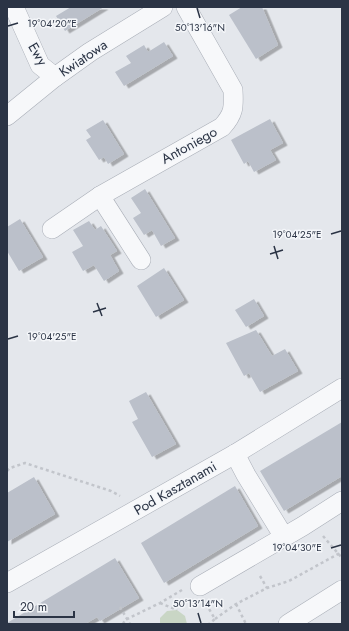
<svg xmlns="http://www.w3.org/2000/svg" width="349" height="631" font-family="Jost,sans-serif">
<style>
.green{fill:#c9d6c5}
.building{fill:#bbc0ca;filter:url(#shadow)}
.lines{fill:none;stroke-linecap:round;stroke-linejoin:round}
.street-casing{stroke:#a9aeb7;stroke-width:20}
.path{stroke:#c2c5cb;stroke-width:2.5;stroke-dasharray:3 3;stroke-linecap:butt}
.street{stroke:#f7f8fa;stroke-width:19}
.ticks{fill:none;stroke:#2b3445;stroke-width:1.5}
.labels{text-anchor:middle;stroke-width:3;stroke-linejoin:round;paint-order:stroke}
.street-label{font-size:14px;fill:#2b3445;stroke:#f4f6f9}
.ticks-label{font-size:10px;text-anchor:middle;fill:#2b3445;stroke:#f4f6f9;stroke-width:3;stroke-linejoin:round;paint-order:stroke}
</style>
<defs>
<filter id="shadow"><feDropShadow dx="4.5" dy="2.5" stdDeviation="0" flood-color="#0004"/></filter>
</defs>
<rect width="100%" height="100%" fill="#e4e7ec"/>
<path class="green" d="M177,610L185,616L187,624H160V618L167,611Z"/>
<g class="building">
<path d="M71,7H104L65,31L56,16Z"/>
<path d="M242,7H262L278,45L256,59L229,15Z"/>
<path d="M164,42L173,56L124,86L115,72L131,63L126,56L144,45L148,52Z"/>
<path d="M270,119L283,143L270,150L276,160L254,172L248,161L244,164L231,140Z"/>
<path d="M103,120L124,154L108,164L104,157L99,160L86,140L91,137L86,130Z"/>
<path d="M145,189L175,238L161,246L152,230L144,235L133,218L141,213L131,198Z"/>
<path d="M20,219L43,257L19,271L7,251V227Z"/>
<path d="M89,221L95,230L101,226L117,251L110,255L119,271L104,281L94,265L83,271L72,252L83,246L73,230Z"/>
<path d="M164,268L184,300L156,317L137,286Z"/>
<path d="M254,299L264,316L246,327L235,310Z"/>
<path d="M256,330L272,356L285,349L298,371L260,392L249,373L244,376L226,343Z"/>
<path d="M146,392L176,444L152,457L132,422L138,419L129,401Z"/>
<path d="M342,422V476L284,511L260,471Z"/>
<path d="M34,477L55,514L7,542V493Z"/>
<path d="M235,486L258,526L164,583L141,543Z"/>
<path d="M115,558L139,598L100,621L97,617L85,624H7V623Z"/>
</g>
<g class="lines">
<defs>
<g id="street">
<path d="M14,7L40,65L55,77"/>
<path d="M7,116L55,77L90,52L163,7"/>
<path d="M100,196L141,260"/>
<path d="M52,229L100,196L222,127C234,114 234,107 233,90L186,7"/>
<path d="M235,454L246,475L284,537"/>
<path d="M7,583L235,454L342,388"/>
<path d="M200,586L303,526L342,501"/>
<path d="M288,624L342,590"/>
</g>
</defs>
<use href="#street" class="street-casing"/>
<g class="path">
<path d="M7,471L10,468L25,463L111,491L120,496"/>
<path d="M323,536L342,558"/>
<path d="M260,576L267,588"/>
<path d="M160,603L177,610"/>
<path d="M206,604L215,619L209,624"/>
<path d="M236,604L246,624"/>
<path d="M120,607L130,624"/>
<path d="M215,619L236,604L267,588L289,581L338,554L342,551"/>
<path d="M123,624L125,620L160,603L182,590"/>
</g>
<use href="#street" class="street"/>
</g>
<path class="ticks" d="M197,8L200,18M8,26L18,23M331,234L341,231M274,246L278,259M270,254L283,250M97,303L102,316M93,312L106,308M8,339L18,336M331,548L341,545M198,613L201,623"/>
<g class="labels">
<g class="street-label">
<text transform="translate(38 54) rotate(60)" y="5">Ewy</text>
<text transform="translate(83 58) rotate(-34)" y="5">Kwiatowa</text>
<text transform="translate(189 145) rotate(-29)" y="5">Antoniego</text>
<text transform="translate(175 488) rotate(-30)" y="5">Pod Kasztanami</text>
</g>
</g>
<g class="ticks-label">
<text x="52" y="27">19°04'20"E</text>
<text x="200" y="31">50°13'16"N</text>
<text x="297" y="238">19°04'25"E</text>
<text x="52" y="340">19°04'25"E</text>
<text x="297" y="551">19°04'30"E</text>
<text x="198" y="607">50°13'14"N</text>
</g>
<rect width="349" height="631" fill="none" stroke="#2b3445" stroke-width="16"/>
<path d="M14 611v6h60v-6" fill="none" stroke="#2b3445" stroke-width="2"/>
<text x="20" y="611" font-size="12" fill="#2b3445" stroke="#f4f6f9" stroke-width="3" paint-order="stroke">20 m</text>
</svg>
